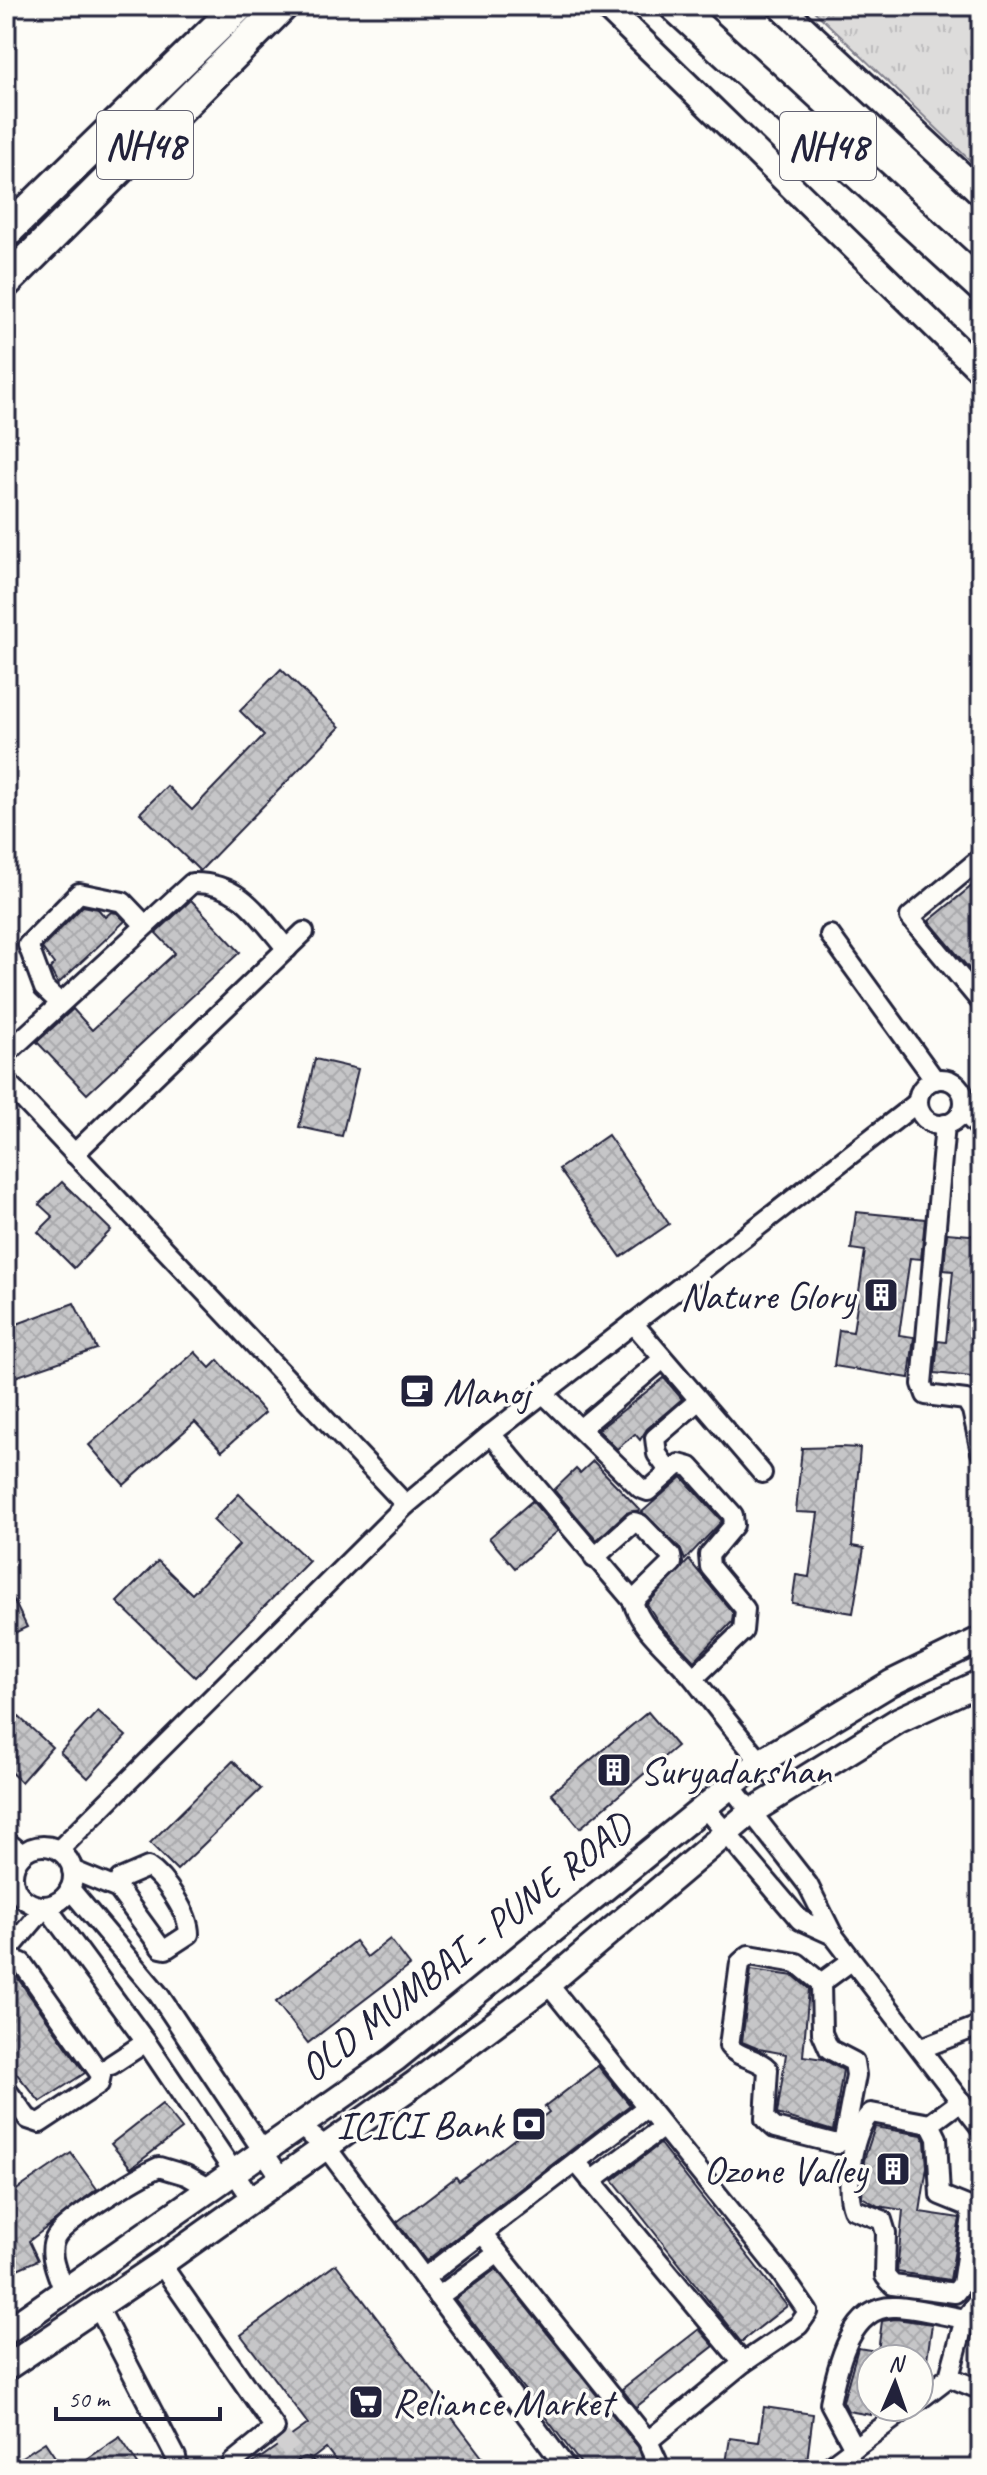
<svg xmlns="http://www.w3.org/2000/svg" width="987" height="2475" font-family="Caveat,sans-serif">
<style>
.grass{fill:url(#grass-tufts);stroke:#807f8b;stroke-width:2}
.building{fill:url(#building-cross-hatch);stroke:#22223b;stroke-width:2}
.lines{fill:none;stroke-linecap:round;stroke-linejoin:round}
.minor-tunnel{stroke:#d1d0d1;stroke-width:18;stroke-dasharray:18 9;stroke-linecap:butt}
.minor-casing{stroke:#22223b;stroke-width:24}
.secondary-casing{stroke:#22223b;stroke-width:30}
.trunk-casing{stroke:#22223b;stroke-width:36}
.minor{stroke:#fdfcf7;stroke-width:18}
.secondary{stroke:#fdfcf7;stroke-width:24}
.trunk{stroke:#fdfcf7;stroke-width:30}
.labels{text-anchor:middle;stroke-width:7;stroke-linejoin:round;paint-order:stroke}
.shield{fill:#fdfcf7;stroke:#646373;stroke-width:2}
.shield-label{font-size:38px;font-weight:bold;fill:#22223b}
.poi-label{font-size:40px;fill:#22223b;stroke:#fdfcf7;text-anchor:end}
.street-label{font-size:40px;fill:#22223b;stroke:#fdfcf7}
</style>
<defs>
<pattern id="grass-tufts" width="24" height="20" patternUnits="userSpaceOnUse" patternTransform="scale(2)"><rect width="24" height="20" fill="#dddcdb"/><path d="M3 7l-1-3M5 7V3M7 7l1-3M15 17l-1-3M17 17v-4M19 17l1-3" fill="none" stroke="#bdbcbd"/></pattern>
<pattern id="building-cross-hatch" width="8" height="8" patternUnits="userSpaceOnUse" patternTransform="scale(2)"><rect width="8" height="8" fill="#c6c6c8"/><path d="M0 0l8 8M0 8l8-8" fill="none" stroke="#aaaaad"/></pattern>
</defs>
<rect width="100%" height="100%" fill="#fdfcf7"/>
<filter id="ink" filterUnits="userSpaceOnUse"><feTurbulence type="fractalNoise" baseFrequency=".0125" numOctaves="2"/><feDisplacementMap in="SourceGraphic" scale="16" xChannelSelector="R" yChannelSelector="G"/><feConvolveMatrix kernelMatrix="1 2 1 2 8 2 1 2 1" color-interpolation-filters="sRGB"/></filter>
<g filter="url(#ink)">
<path class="grass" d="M809,6H981V171Z"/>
<g class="building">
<path d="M281,669L340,727L200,871L140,813L167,786L192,810L264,735L240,711Z"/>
<path d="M973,885L981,894V983L929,921Z"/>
<path d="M191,900L240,952L87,1094L37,1042L73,1009L92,1030L175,953L156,933Z"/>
<path d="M83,906L98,909L105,917L111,912L117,913L125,921L58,984L50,969L54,964L42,948Z"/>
<path d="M315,1059L358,1069L342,1136L299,1127Z"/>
<path d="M608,1135L669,1224L621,1257L559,1169Z"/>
<path d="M62,1182L111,1230L74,1268L38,1232L53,1217L39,1204Z"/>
<path d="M856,1212L925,1219L921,1259L910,1258L899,1335L914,1337L909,1378L834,1366L839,1330L853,1332L865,1251L851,1249Z"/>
<path d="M947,1233L981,1236V1378L935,1373L938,1341L946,1342L953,1271L944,1270Z"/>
<path d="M74,1303L97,1349L6,1380V1328Z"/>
<path d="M195,1352L210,1368L218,1360L265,1413L222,1451L195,1422L124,1485L89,1445Z"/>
<path d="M664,1378L682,1399L647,1429L640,1440L635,1434L617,1449L598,1430Z"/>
<path d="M840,1447L860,1448L852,1546L864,1548L853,1613L792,1603L796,1575L809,1577L818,1513L796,1512L802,1448Z"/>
<path d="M593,1461L640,1510L626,1513L597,1540L554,1490L576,1469L580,1473Z"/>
<path d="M682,1477L722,1521L685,1560L680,1548L642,1512Z"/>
<path d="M239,1494L309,1561L195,1677L117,1602L158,1561L192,1594L239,1545L213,1520Z"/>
<path d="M532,1501L558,1531L515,1568L489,1538Z"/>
<path d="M689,1560L733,1613L732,1622L694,1661L660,1625L647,1604Z"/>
<path d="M6,1585L27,1627L6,1637Z"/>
<path d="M6,1705L52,1747L21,1782L6,1768Z"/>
<path d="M98,1711L126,1736L88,1778L60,1752Z"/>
<path d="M648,1712L677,1746L580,1828L551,1793Z"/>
<path d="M233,1761L261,1789L177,1870L150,1843Z"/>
<path d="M390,1939L410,1965L308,2043L276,2002L355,1941L367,1957Z"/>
<path d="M751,1970L794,1976L809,1989L803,2056L823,2059L843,2070L833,2131L777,2114L786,2054L759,2049L742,2042Z"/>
<path d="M16,1976L85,2073L40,2102L6,2061V1984Z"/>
<path d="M598,2066L630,2105L426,2261L397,2222L456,2177L459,2181L504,2147L549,2112L545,2107Z"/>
<path d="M162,2104L182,2129L131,2168L111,2144Z"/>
<path d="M875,2127L922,2135L925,2141L927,2167L920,2212L960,2218L950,2280L897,2272L903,2210L878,2206L862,2197L864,2160Z"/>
<path d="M660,2144L787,2306L741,2342L613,2180Z"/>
<path d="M71,2153L97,2189L29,2241L38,2260L6,2274V2197Z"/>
<path d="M336,2264L491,2469H342L326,2448L312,2459L298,2458L293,2469H245L308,2424L241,2335Z"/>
<path d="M496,2269L638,2447L642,2458L633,2469H585L455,2299Z"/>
<path d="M896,2319L932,2324L927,2359H877L882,2321Z"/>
<path d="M699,2329L714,2346L636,2407L622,2389Z"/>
<path d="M858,2348L871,2350V2415L848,2411L843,2401Z"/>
<path d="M764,2407L813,2414L806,2469H725L730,2438L759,2442Z"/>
<path d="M120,2437L141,2469H72Z"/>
<path d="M45,2442L63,2469H6V2467Z"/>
</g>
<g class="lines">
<path class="minor-tunnel" d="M281,2437L305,2468"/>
<defs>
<g id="minor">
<path d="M981,858L910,917L981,1002"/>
<path d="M830,935L935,1080"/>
<path d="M60,1003L44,988L28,945L79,893L123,902L144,924"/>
<path d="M6,1054L192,883C240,882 258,915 287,949"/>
<circle cx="941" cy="1102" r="23"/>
<path d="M6,1081L406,1505"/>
<path d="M962,1111L981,1129"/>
<path d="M945,1124L922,1384L926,1395L966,1400L972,1410L981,1452"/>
<path d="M74,1154L304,932"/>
<path d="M633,1323L762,1473"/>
<path d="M543,1393L640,1488L648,1491L679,1464L690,1467L733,1515L734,1525L709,1555L710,1567L745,1609L743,1631L694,1678"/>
<path d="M580,1429L663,1359"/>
<path d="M491,1434L633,1601C641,1632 674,1653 694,1679C724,1717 752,1754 786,1790"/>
<path d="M670,1472L657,1454L655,1438L699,1400"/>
<path d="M594,1558L634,1522L640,1524L671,1556L672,1563L633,1601"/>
<path d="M704,1807L800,1920L833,1935L808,1885L730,1785"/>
<path d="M6,1841L22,1854"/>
<circle cx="43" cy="1876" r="30"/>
<path d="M59,1850L406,1505L491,1434L918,1102"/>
<path d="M72,1870L118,1889L161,1948L166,1949L189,1934C189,1914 165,1878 148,1867L120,1879L118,1889"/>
<path d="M70,1889L159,1995L281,2178"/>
<path d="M833,1935L981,2128"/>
<path d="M13,1945L46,1906L146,2042L252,2199"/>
<path d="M6,1964L14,1960L22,1963L101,2075L99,2084L40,2123L28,2119L6,2089"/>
<path d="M821,1983L797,1963L749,1955L740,1963L729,2046C739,2059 757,2057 768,2069L765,2119L775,2128L837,2144L844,2139L856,2075L854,2062L829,2049L822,2033L821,1983L851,1961"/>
<path d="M548,1984L781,2273L808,2312L799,2325L743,2363L648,2441"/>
<path d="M922,2048L981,2025"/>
<path d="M111,2065L146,2042"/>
<path d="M930,2124L871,2113C853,2128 844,2187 853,2209L882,2220L886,2233L885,2276L893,2285L955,2293L962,2284L972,2216L967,2206L940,2195L937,2138L930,2124L961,2101"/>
<path d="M298,2125L326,2147L567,2469"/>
<path d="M576,2162L743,2363"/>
<path d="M591,2181L663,2127"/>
<path d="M483,2234L648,2441L657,2461L648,2469"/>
<path d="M161,2264L275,2428L233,2462L230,2469"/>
<path d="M424,2278L647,2107"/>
<path d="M64,2292C59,2276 46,2253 56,2237C66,2220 139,2176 159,2167L186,2175L209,2188"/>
<path d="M438,2297L498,2253"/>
<path d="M98,2307L176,2457L178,2469"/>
<path d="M949,2377L981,2390"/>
<path d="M919,2400L949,2377L965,2319L981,2298"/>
<path d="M854,2448L830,2403C837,2370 849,2304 896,2307C918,2308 942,2315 965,2319"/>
<path d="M305,2468V2469"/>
<path d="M826,2469L909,2407"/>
</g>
<g id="secondary">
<path d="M606,6L981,371"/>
<path d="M780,6L981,193"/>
<path d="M6,2332L395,2059L760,1762L891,1683L981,1639"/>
<path d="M6,2368L161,2264L413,2085L548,1984L751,1812L899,1720L981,1682"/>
</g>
<g id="trunk">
<path d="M675,6L981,286"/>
<path d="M6,232L239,6"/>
<path d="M6,282L282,6"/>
</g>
</defs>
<use href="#minor" class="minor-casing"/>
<use href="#secondary" class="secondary-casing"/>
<use href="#trunk" class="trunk-casing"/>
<use href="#minor" class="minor"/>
<use href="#secondary" class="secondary"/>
<use href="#trunk" class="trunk"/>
</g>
</g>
<defs>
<symbol id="building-square" viewBox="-11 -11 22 22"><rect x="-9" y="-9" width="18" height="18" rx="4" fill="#22223b" stroke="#fdfcf7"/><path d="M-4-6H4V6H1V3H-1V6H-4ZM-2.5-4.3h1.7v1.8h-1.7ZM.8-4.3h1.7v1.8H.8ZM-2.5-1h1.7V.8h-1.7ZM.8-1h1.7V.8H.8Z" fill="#fff"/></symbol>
<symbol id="cafe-square" viewBox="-11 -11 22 22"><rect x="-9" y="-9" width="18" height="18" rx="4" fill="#22223b" stroke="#fdfcf7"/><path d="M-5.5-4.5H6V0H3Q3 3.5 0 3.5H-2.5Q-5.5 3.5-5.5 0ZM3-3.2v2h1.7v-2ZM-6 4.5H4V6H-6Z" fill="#fff"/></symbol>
<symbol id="bank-square" viewBox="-11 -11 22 22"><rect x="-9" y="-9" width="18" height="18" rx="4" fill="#22223b" stroke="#fdfcf7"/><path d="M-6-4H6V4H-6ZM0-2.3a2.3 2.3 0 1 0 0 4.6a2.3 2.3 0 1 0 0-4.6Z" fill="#fff"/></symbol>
<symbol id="supermarket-square" viewBox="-11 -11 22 22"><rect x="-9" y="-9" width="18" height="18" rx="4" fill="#22223b" stroke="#fdfcf7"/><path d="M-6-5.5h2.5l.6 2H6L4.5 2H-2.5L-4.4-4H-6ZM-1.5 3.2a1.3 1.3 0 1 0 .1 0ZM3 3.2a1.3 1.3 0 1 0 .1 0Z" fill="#fff"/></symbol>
</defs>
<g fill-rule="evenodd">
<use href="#building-square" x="861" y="1275" width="40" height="40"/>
<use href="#cafe-square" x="397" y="1371" width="40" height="40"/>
<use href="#building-square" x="594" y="1750" width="40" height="40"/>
<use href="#bank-square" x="509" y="2104" width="40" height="40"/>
<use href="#building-square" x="873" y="2149" width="40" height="40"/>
<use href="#supermarket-square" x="346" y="2382" width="40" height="40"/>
</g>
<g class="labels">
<g class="shield">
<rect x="97" y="111" width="96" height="68" rx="6"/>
<rect x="780" y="112" width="96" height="68" rx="6"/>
</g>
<g class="shield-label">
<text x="145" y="158">NH48</text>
<text x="828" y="159">NH48</text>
</g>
<g class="poi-label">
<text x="855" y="1309">Nature Glory</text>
<text x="443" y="1405" text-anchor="start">Manoj</text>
<text x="640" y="1784" text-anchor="start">Suryadarshan</text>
<text x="503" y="2138">ICICI Bank</text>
<text x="867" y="2183">Ozone Valley</text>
<text x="392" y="2416" text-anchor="start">Reliance Market</text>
</g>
<g class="street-label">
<text transform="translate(465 1947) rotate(-38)" y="14">OLD MUMBAI - PUNE ROAD</text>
</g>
</g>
<rect width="987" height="2475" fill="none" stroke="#fdfcf7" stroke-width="32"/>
<rect x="16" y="16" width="955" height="2443" fill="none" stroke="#22223b" stroke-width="3" filter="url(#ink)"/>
<g transform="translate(895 2383) rotate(2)"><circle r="38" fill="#fdfcf7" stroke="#a5a5ac" stroke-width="2"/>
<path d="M0-6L14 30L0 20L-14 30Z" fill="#22223b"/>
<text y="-12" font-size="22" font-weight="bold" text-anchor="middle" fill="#22223b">N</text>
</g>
<path d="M56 2407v12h164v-12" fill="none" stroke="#22223b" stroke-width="4"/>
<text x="68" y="2407" font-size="24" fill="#22223b" stroke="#fdfcf7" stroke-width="6" paint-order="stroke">50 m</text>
</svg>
